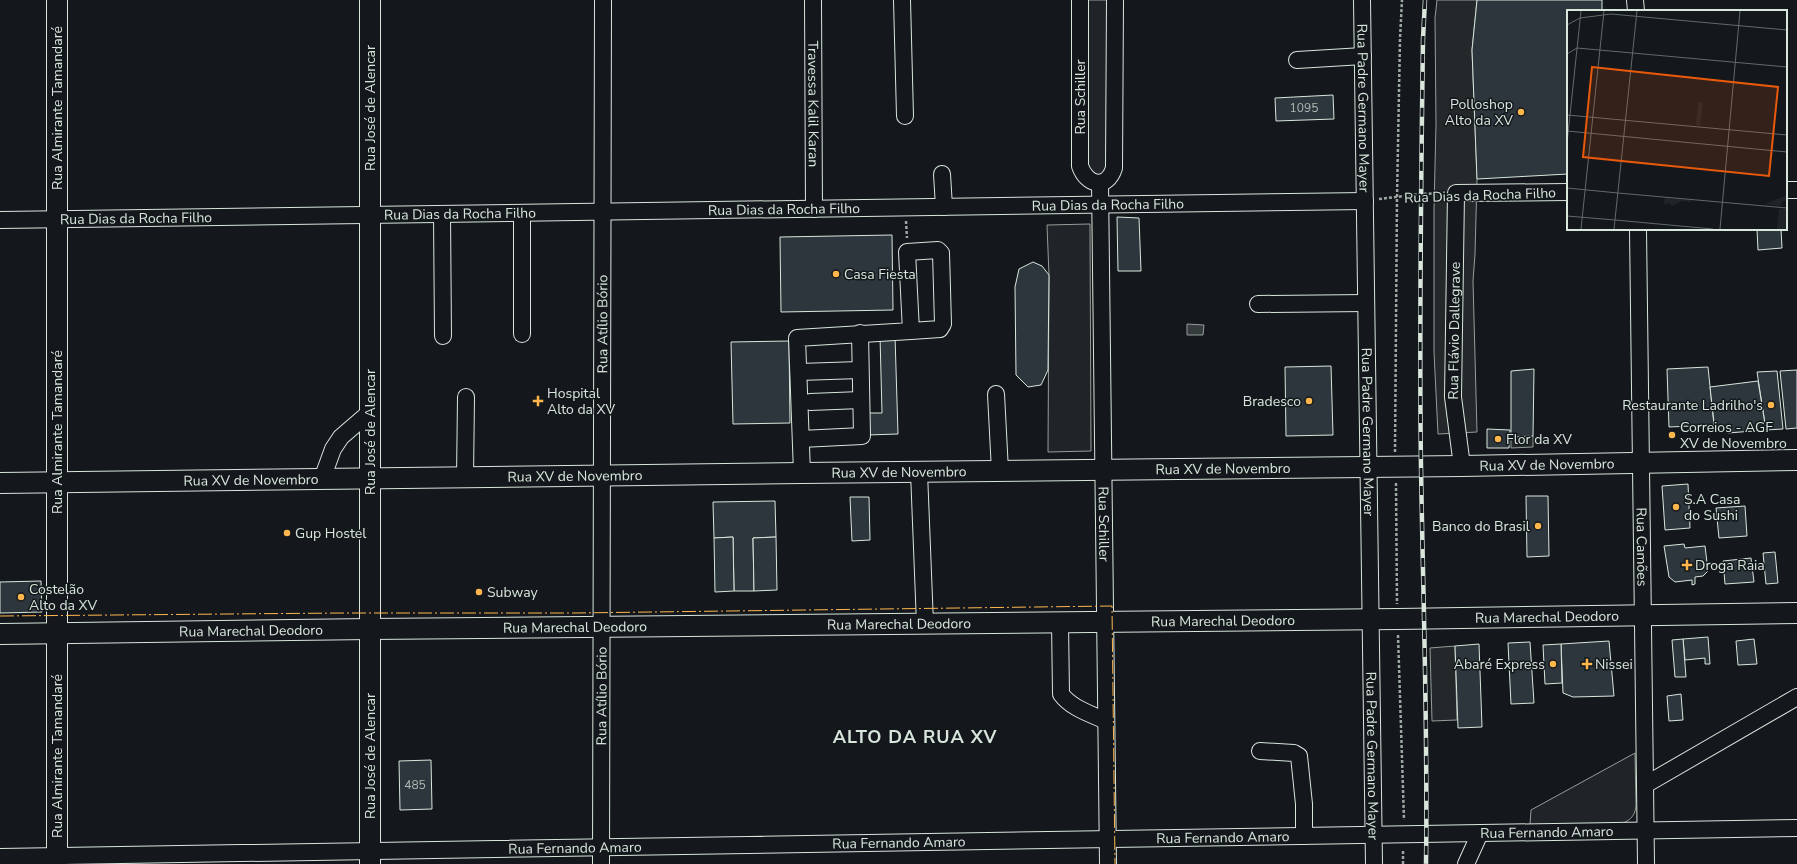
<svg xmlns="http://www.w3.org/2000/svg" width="1797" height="864" font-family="'Nunito Sans',sans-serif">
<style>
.green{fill:#202428;stroke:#939e99}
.parking{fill:#24282b;stroke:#939e99}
.water{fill:#363b3e;stroke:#939e99}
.building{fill:#2c363c;stroke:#d8e6dc}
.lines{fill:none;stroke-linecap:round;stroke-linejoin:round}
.minor-casing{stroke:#d8e6dc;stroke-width:18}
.major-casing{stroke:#d8e6dc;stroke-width:22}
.path{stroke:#9da8a2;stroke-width:2.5;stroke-dasharray:3 2;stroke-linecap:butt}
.minor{stroke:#14181c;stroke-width:16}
.major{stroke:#14181c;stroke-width:20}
.rail-casing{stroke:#d8e6dc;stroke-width:4.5}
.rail{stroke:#14181c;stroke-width:3;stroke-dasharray:9;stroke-linecap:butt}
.power{stroke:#ffb74d;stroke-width:1;stroke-dasharray:14 3 2 3;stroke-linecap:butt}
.poi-dot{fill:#ffb74d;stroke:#14181c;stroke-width:1.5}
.labels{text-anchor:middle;stroke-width:3;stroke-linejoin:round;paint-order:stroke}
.number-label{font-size:12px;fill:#adbab4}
.street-label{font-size:14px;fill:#d8e6dc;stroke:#14181c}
.poi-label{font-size:14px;fill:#d8e6dc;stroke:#14181c;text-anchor:start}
.district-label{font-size:18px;font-weight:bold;letter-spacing:1px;fill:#d8e6dc;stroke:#14181c}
.inset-road{fill:none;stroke:#626a69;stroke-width:1}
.view{fill:#e8590c;fill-opacity:0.15;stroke:#e8590c;stroke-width:2}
.inset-edge{fill:none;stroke:#d8e6dc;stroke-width:2}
</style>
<rect width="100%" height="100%" fill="#14181c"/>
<g class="green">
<path d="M1086,0H1108V166L1103,174L1098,177L1085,167Z"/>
<path d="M1090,224L1091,451L1048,452L1049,275L1047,225Z"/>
<path d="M1635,753L1636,806C1635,815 1631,820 1623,823L1530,825L1531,810Z"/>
</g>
<g class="parking">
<path d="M1437,0H1477L1472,50L1477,179L1475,254L1473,281L1477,432L1438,434L1434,352V208L1436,124L1435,18Z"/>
<path d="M1533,436V447L1511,448V437Z"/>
<path d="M1455,646L1457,720L1432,721L1430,648Z"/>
</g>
<path class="water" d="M1187,324L1204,325L1203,335H1187Z"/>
<g class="building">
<path d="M1477,0H1602V11H1568V174L1477,179L1472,50Z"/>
<path d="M1333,95L1334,119L1276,121L1275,98Z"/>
<path d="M1117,217L1139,218L1141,271H1118Z"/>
<path d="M1757,229H1781L1782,248L1758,250Z"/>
<path d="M892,235L893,310L781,312L780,237Z"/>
<path d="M1033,262L1042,266L1049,275L1048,370L1041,385L1028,387L1016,375L1015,287L1019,269Z"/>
<path d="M880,336H895L898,434L867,435L866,413H882Z"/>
<path d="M789,341L790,423L733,424L731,342Z"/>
<path d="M1331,366L1333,435L1286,436L1285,367Z"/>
<path d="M1708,367L1714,425L1669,427L1667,369Z"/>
<path d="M1534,369L1533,436L1511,437V371Z"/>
<path d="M1797,370V428L1786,429L1780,371Z"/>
<path d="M1777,371L1783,429L1766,430L1757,372Z"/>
<path d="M1758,381L1766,430L1728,433L1727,430L1715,431L1710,387Z"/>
<path d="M1487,429L1510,430L1509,448H1487Z"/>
<path d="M1688,484L1690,528L1665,530L1662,486Z"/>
<path d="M1526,496H1548L1549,556L1527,557Z"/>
<path d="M850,497H869L870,540L852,541Z"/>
<path d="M775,501L776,537L753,538L754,591H734L733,537L714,538L713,502Z"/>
<path d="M1745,506L1747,536L1719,538L1716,508Z"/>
<path d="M733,537L734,591L715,592L714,538Z"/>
<path d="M776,537L777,590L754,591L753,538Z"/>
<path d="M1684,544L1685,548L1705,546L1708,571L1703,576L1695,577V584L1692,585V580L1675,582L1669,577L1664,546Z"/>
<path d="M1775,552L1778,583L1766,584L1763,553Z"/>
<path d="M1751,558L1754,582L1725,584L1723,561Z"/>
<path d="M41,581L42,612L0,613V582Z"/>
<path d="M1708,637L1710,664H1705V658L1685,660L1683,639Z"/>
<path d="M1683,639L1686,677H1675L1672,640Z"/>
<path d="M1754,639L1757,664L1738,665L1736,641Z"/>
<path d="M1609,641L1614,696L1573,697L1563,693L1561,644Z"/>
<path d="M1530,642L1534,703L1511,704L1508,643Z"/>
<path d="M1479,644L1482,727L1458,728L1455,646Z"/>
<path d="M1561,644L1562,683L1545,684L1543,645Z"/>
<path d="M1681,694L1683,720L1669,721L1667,696Z"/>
<path d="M431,760L432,809L400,810L399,761Z"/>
</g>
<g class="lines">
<defs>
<g id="minor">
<path id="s1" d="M813,0L814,209"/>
<path d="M902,0L905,116"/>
<path d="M1080,0V166C1087,186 1107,190 1114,168L1115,0"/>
<path id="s2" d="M1362,0L1374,864"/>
<path d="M1635,0L1636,11"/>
<path d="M1297,60L1363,56"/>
<path d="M942,174L944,207"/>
<path id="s3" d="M1100,183L1108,864"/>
<path d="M1786,190H1797"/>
<path d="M522,213V334"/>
<path d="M442,214L443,336"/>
<path id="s4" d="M0,220L1365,201"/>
<path id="s5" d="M1638,229L1646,864"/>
<path d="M1258,304L1366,303"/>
<path d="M799,372L860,370"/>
<path d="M996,394L1000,471"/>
<path d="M810,402L861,400"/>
<path d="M801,439L862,436L860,333"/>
<path id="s6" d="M1462,466L1453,397L1456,193L1568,192"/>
<path d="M919,472L925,624"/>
<path d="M802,473L797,338L911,331L907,252L938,250L941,253L943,324L940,329L911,331"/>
<path d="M465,478L466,397"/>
<path d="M322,479L333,449L341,437L370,412"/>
<path d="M1060,623L1061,694C1071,708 1091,714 1106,721"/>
<path d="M1260,751L1294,753L1299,756L1304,804V836"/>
<path d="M1645,785L1797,697"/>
<path id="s7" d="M0,857L1797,828"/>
<path id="s8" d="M601,864L603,0"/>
<path d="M1466,864L1480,833"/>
</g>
<g id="major">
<path id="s9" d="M0,483L802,473L1462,466L1797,460"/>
<path id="s10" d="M0,634L370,629L1398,619L1797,613"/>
<path d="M57,864V0"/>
<path d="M370,864V0"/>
</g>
</defs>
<use href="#minor" class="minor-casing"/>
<use href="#major" class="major-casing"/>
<g class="path">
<path d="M1379,199L1421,194L1442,193"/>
<path d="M906,221L907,238"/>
<path d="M1395,452L1397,197L1400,39L1402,0"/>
<path d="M1396,483L1397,604"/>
<path d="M1398,635L1404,820"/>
<path d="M1403,864V849"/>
</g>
<use href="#minor" class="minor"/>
<use href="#major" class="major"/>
<defs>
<path id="rail" d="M1425,0L1423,39C1421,181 1419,324 1421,466C1423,599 1428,731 1426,864"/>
</defs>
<use href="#rail" class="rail-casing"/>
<use href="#rail" class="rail"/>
<path class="power" d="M0,616L342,613H575L1112,606L1115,864"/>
</g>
<g class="poi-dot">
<circle cx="1521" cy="112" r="4"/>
<circle cx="836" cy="274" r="4"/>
<path d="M536 395h4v4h4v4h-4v4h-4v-4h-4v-4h4z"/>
<circle cx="1309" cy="401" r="4"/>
<circle cx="1771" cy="405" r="4"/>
<circle cx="1672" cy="435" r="4"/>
<circle cx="1498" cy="439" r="4"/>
<circle cx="1676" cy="507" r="4"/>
<circle cx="1538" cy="526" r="4"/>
<circle cx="287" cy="533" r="4"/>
<path d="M1685 559h4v4h4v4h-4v4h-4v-4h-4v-4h4z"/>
<circle cx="479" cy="592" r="4"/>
<circle cx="21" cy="597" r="4"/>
<circle cx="1553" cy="664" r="4"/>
<path d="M1585 658h4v4h4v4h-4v4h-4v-4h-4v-4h4z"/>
</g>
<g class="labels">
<g class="number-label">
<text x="1304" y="112">1095</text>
<text x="415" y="789">485</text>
</g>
<g class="street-label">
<text transform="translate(1080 97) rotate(-90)" y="5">Rua Schiller</text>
<text dy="5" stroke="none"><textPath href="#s1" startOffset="104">Travessa Kalil Karan</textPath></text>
<text transform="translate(57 108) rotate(-90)" y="5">Rua Almirante Tamandaré</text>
<text transform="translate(370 108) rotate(-90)" y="5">Rua José de Alencar</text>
<text dy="5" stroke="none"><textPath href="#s2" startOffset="108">Rua Padre Germano Mayer</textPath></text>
<text transform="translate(1480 195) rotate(-2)" y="5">Rua Dias da Rocha Filho</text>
<text dy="5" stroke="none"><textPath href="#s4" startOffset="1108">Rua Dias da Rocha Filho</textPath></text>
<text dy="5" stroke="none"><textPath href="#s4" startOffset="784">Rua Dias da Rocha Filho</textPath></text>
<text dy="5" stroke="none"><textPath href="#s4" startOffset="460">Rua Dias da Rocha Filho</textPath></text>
<text dy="5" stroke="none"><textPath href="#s4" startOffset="136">Rua Dias da Rocha Filho</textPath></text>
<text dy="5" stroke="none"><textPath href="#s8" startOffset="540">Rua Atílio Bório</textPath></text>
<text dy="5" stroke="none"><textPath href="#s6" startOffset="136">Rua Flávio Dallegrave</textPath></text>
<text transform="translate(57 432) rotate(-90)" y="5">Rua Almirante Tamandaré</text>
<text transform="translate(370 432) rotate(-90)" y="5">Rua José de Alencar</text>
<text dy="5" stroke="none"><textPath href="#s2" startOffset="432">Rua Padre Germano Mayer</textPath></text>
<text dy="5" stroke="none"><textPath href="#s9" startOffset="1547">Rua XV de Novembro</textPath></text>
<text dy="5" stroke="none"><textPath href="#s9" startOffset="1223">Rua XV de Novembro</textPath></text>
<text dy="5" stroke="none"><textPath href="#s9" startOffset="899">Rua XV de Novembro</textPath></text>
<text dy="5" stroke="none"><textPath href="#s9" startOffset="575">Rua XV de Novembro</textPath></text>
<text dy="5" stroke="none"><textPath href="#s9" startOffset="251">Rua XV de Novembro</textPath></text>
<text dy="5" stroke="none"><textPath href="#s3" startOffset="341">Rua Schiller</textPath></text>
<text dy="5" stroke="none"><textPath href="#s5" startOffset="318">Rua Camões</textPath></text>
<text dy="5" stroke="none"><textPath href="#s10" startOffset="1547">Rua Marechal Deodoro</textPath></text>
<text dy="5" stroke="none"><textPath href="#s10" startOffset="1223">Rua Marechal Deodoro</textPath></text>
<text dy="5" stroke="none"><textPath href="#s10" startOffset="899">Rua Marechal Deodoro</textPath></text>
<text dy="5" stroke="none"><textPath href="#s10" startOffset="575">Rua Marechal Deodoro</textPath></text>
<text dy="5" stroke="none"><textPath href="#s10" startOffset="251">Rua Marechal Deodoro</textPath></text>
<text dy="5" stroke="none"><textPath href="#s8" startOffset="168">Rua Atílio Bório</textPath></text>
<text transform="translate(57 756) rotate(-90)" y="5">Rua Almirante Tamandaré</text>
<text transform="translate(370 756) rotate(-90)" y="5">Rua José de Alencar</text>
<text dy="5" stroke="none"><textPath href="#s2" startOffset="756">Rua Padre Germano Mayer</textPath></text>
<text dy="5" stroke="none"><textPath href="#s7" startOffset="1547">Rua Fernando Amaro</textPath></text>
<text dy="5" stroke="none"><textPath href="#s7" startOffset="1223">Rua Fernando Amaro</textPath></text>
<text dy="5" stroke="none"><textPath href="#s7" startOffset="899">Rua Fernando Amaro</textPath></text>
<text dy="5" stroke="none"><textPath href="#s7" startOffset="575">Rua Fernando Amaro</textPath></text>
</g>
<g class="poi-label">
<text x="1513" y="109" text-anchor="end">Polloshop<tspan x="1513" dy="16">Alto da XV</tspan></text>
<text x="844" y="279">Casa Fiesta</text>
<text x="547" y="398">Hospital<tspan x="547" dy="16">Alto da XV</tspan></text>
<text x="1301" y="406" text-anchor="end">Bradesco</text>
<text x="1763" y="410" text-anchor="end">Restaurante Ladrilho's</text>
<text x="1680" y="432">Correios - AGF<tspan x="1680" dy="16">XV de Novembro</tspan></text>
<text x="1506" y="444">Flor da XV</text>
<text x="1684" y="504">S.A Casa<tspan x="1684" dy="16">do Sushi</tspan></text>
<text x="1530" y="531" text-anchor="end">Banco do Brasil</text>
<text x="295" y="538">Gup Hostel</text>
<text x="1695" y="570">Droga Raia</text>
<text x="29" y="594">Costelão<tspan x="29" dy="16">Alto da XV</tspan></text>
<text x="487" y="597">Subway</text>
<text x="1545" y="669" text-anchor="end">Abaré Express</text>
<text x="1595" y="669">Nissei</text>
</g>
<g class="district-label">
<text x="915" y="743">ALTO DA RUA XV</text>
</g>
</g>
<g transform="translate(1567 10)">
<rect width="220" height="220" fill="#14181c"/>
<path d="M131,92H136L133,116L129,115ZM220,185V190L215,192L214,196L198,194ZM98,188L125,190V192L115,191L105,196L102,193L97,194ZM212,199H220V219H210Z" fill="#202428"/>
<path class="inset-road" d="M0,15L13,8L44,4L220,20M0,44L10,38L220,57M0,105L220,125M0,121L220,142M0,133L14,1M0,178L51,183M51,183L220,198M0,206L48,210M48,210L146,219M14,219L37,1M47,219L70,1M153,219L173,1"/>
<path class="view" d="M25,57L211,77L202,166L16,147Z"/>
<rect width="220" height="220" class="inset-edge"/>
</g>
</svg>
